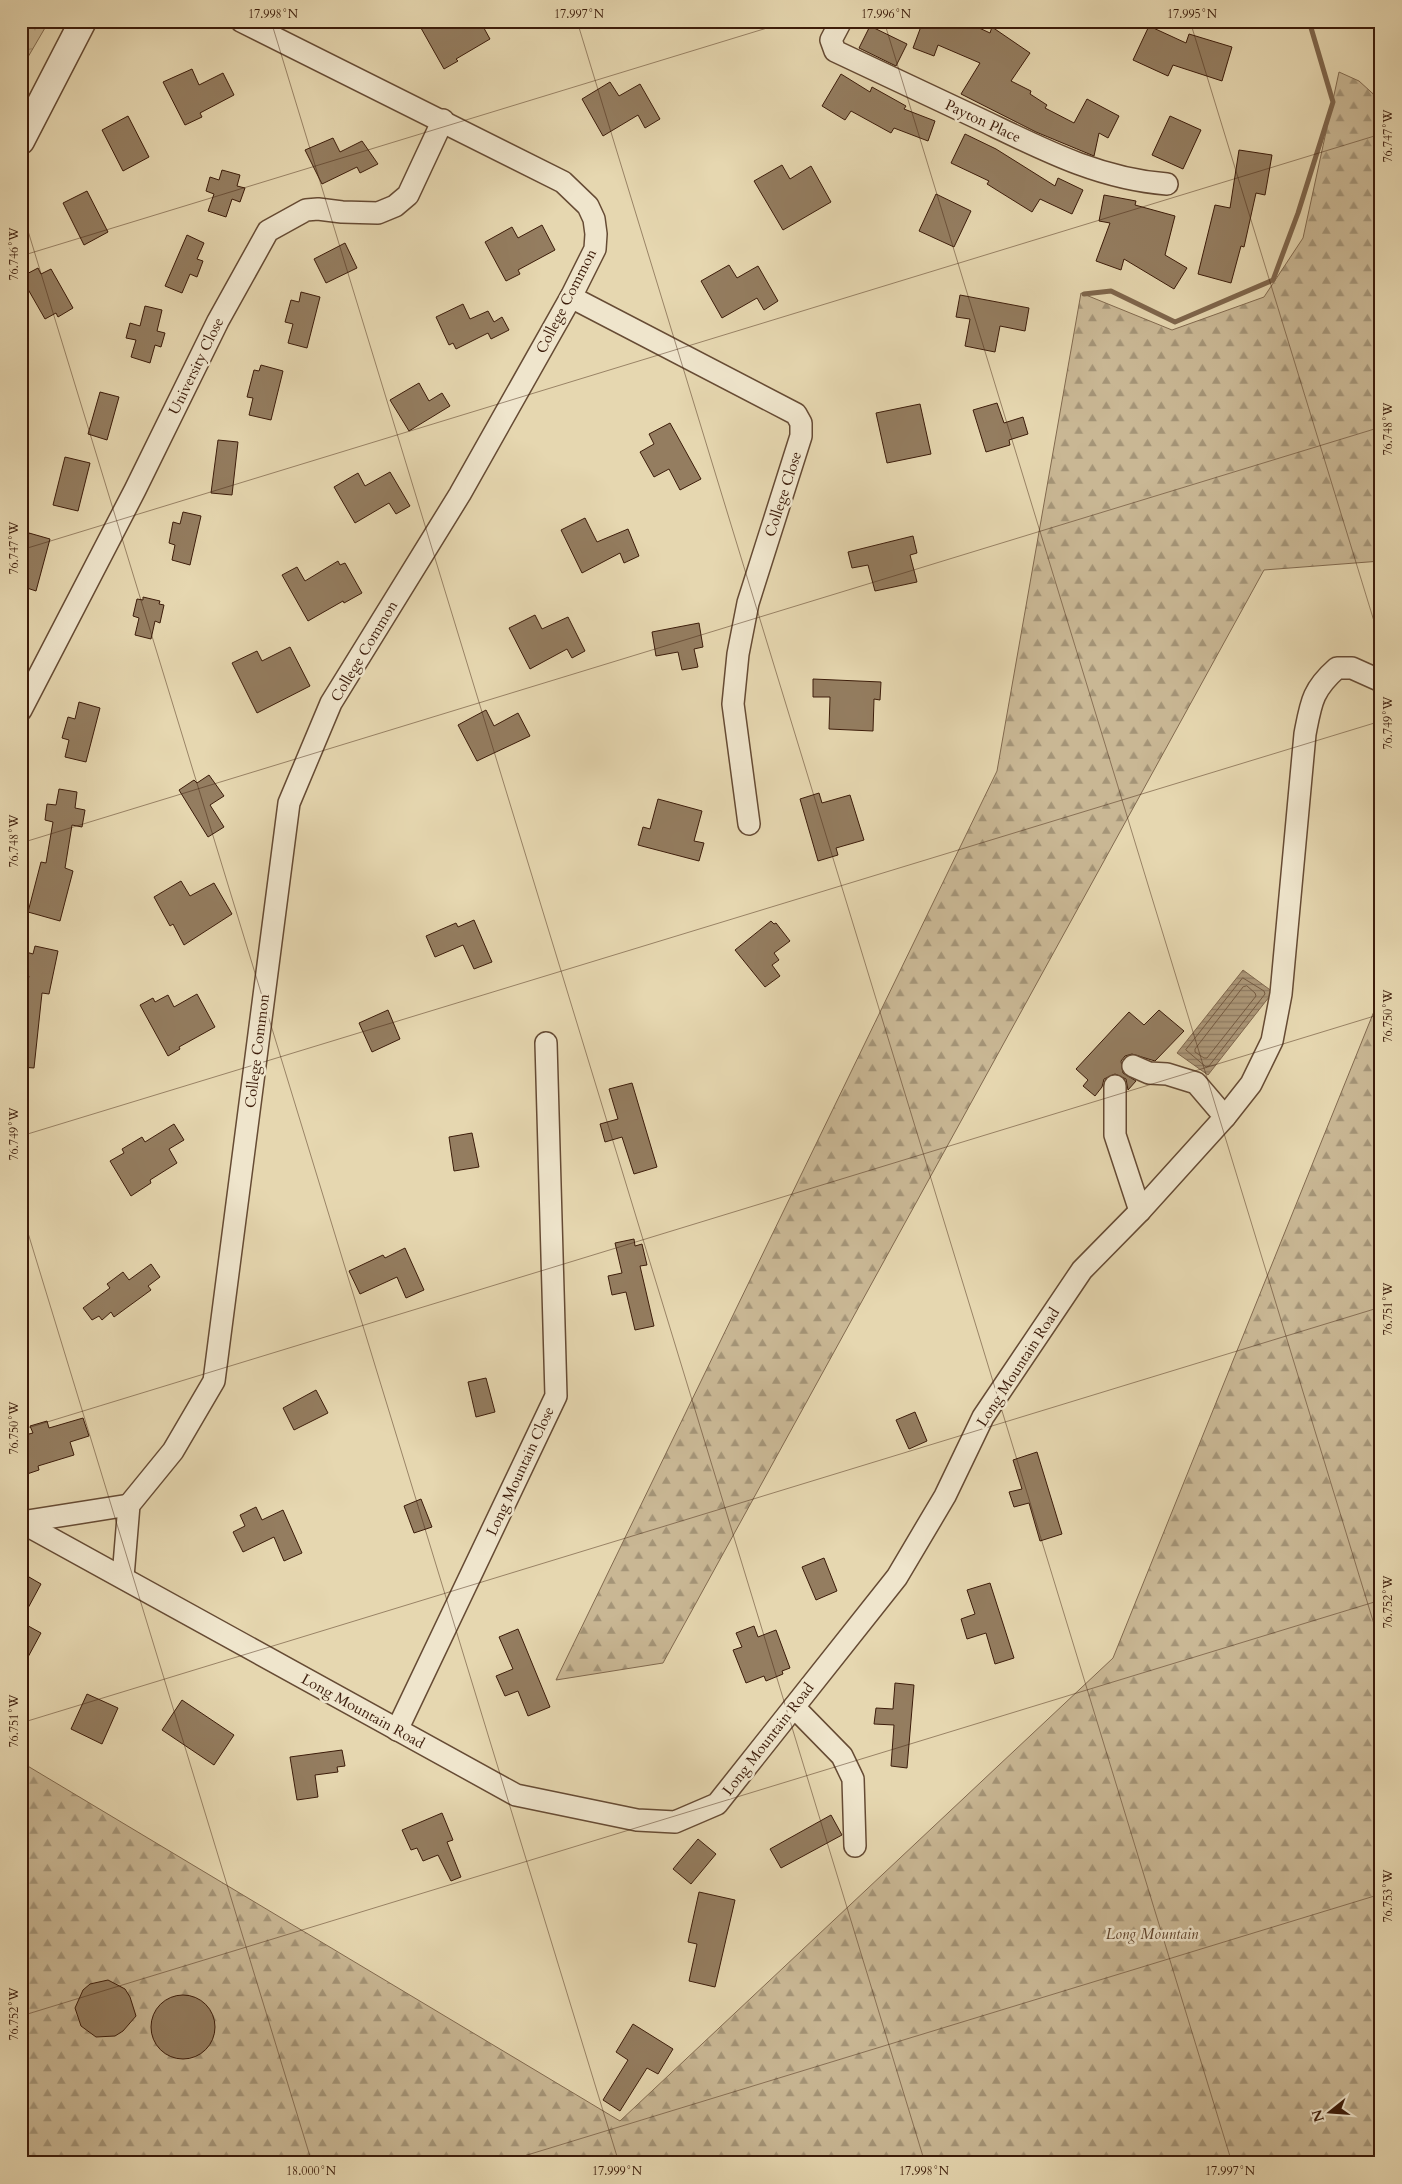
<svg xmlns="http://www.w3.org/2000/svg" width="1402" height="2184" font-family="Cardo,serif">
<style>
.forest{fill:url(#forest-firs);stroke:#826a4f}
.park{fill:url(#park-crowns);stroke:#826a4f}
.water{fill:url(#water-rules);stroke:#7f664c}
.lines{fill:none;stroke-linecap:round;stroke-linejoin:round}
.shore{stroke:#745a41;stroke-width:1}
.stream{stroke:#7f664c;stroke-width:5}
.building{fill:#947d60;stroke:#3c1c0a}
.minor-casing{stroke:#664b34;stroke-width:24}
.tertiary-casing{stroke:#664b34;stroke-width:29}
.minor{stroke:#efe5cc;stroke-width:21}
.tertiary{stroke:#efe5cc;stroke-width:26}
.ticks{fill:none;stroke:#3c1c0a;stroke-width:1;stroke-opacity:0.45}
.labels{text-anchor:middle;stroke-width:5;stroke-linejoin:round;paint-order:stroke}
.street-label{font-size:15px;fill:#3c1c0a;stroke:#efe5cc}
.park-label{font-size:15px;font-style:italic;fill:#5f432c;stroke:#efe5cc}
.neatline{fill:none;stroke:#3c1c0a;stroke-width:2}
.ticks-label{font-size:12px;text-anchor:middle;fill:#3c1c0a}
</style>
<defs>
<pattern id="forest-firs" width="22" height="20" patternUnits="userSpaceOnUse" patternTransform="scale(1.25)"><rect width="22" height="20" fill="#c9b794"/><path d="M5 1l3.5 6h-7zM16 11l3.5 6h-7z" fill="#a49477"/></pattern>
<pattern id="park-crowns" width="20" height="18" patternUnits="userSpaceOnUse" patternTransform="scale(1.25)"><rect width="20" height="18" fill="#c9b794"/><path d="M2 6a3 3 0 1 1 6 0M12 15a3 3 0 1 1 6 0" fill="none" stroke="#a49477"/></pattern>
<pattern id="water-rules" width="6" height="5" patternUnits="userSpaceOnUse" patternTransform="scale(1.25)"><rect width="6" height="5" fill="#ac9778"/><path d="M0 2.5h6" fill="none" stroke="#8d7a61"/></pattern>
</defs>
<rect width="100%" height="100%" fill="#e6d7b0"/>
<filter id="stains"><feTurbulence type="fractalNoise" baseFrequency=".004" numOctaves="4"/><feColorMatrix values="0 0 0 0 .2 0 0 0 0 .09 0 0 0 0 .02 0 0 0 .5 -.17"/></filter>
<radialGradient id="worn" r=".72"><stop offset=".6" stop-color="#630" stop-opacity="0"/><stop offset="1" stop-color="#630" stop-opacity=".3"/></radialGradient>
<g class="forest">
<path d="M1339,72L1359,81L1381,101V561L1264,570L663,1663L556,1680L997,771L1081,293L1172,330L1264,297L1303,238Z"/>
<path d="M1381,994V2163H21V1762L620,2121L1113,1658Z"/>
</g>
<path class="park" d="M21,21H49L21,69Z"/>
<path class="water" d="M1243,970L1273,992L1208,1075L1177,1053Z"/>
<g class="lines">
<g class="shore">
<path d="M1243,978L1264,991L1265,994L1209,1066L1206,1067L1186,1050Z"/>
<path d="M1247,986L1255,993L1256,996L1207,1058H1204L1195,1052V1049L1243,987Z"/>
</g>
<path class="stream" d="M1084,294L1111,291L1175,322L1273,280L1298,213L1333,102L1309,21"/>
</g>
<g class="building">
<path d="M417,21H480L490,39L456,59L458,61L444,69Z"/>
<path d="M923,21H940L951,25L953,21H964L990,33L992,27L1030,53L1011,81L1031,91L1030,94L1047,105L1045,108L1074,123L1087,99L1119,116L1108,138L1099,133L1094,156L1036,132L961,94L980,63L938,45L934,56L913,48Z"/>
<path d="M870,26L907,44L896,66L859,48Z"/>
<path d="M1149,26L1186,43L1189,34L1232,47L1222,81L1173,65L1168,76L1133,60Z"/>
<path d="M192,69L199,85L223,73L234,95L200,113L202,117L185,125L163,82Z"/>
<path d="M841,74L870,92L872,87L906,106L904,109L935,121L928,141L894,128L891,133L851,111L845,120L822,106Z"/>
<path d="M610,82L619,96L640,84L660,119L645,128L638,115L603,136L582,99Z"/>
<path d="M128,116L149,157L123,171L102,130Z"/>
<path d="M1170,116L1201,130L1183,169L1152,155Z"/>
<path d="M965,134L996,149L1055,186L1058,178L1083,190L1072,214L1040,199L1032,212L987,184L989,181L951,163Z"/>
<path d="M333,138L340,152L362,141L378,164L360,173L357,167L322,184L305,150Z"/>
<path d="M1239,150L1272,155L1265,195L1256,193L1244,247L1241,246L1231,283L1198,274L1215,205L1230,208Z"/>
<path d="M782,165L790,179L811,166L831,202L783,230L754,181Z"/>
<path d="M222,170L240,175L237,186L245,188L240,202L232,199L226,217L208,211L214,194L206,191L210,177L219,180Z"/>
<path d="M87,191L108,232L84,245L63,203Z"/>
<path d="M936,194L971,211L954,247L919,231Z"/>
<path d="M1104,195L1136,201L1135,205L1175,216L1165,255L1187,268L1174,289L1124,259L1121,270L1096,261L1110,223L1099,221Z"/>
<path d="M542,225L555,250L518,270L520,274L506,281L485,242L512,227L518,238Z"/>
<path d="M187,235L204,243L197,259L203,261L197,277L190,274L182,293L165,286Z"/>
<path d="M345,243L357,268L326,283L314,259Z"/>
<path d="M729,265L737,278L758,266L778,301L764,310L757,298L722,318L701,281Z"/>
<path d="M38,268L41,274L51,269L73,308L58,317L56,313L45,319L21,277Z"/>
<path d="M301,292L320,297L307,348L288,343L293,324L285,322L291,300L299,302Z"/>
<path d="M960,295L1029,308L1025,331L1000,326L995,352L965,346L970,319L956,317Z"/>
<path d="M463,304L470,319L488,311L494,322L502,317L509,330L491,339L488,333L456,349L453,343L449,345L436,317Z"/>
<path d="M145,306L162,310L157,331L165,333L161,347L155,345L150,363L131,357L136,340L126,338L130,323L140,326Z"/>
<path d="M261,365L283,371L271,420L249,415L253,398L247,397L254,370L259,371Z"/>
<path d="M419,383L429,401L442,393L450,406L409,431L390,400Z"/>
<path d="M100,392L119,397L107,440L88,434Z"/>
<path d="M997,403L1004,423L1023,417L1028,434L1009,440L1010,445L986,452L973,410Z"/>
<path d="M920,404L931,454L887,463L876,413Z"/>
<path d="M670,423L701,479L680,490L669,469L654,477L640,452L654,444L649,434Z"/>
<path d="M218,440L238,442L232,495L211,493Z"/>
<path d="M65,457L90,463L78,511L53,505Z"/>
<path d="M390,472L410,506L396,514L389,503L355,523L334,487L358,473L365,486Z"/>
<path d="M183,512L201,516L190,565L172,560L175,545L169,543L173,522L180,524Z"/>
<path d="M585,518L597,542L628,529L639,556L624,563L620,553L582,573L561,530Z"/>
<path d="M29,533L50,539L36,591L21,586V561Z"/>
<path d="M913,536L917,553L910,555L917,582L875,591L868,565L852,568L848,552Z"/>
<path d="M338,561L340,565L345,563L362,593L344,603L343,601L308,621L282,575L297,567L305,581Z"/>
<path d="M143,597L160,601L159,604L164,605L160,623L155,621L151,639L135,635L139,618L133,616L137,599L143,600Z"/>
<path d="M535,615L542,629L568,617L585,651L572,658L567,649L530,669L509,628Z"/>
<path d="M699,623L703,647L694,649L698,667L682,670L678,652L656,656L652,632Z"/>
<path d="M290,647L310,686L257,713L232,663L257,651L262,661Z"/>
<path d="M813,679L881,682L880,700L874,699L873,731L829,729L830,697H813Z"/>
<path d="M79,702L100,708L86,762L65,757L69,740L62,738L68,717L75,719Z"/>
<path d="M486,710L494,726L518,713L530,736L477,761L458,725Z"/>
<path d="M209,775L224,796L210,805L224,827L208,837L179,790L194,780L197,783Z"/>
<path d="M59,789L77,792L75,808L85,810L82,827L72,825L65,868L73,871L60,921L28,912L41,862L46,863L53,822L45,820L47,804L56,805Z"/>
<path d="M819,793L822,803L850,795L864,840L836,848L838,855L818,861L800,799Z"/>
<path d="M658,799L702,811L694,841L704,843L699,861L638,845L643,827L650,829Z"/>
<path d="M181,881L190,896L214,883L232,914L184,945L173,924L170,926L154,897Z"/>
<path d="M474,920L492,962L474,969L463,945L435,957L426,936L456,923L458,927Z"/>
<path d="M771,921L774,924L776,923L790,941L774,953L779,960L772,965L780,976L765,987L735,950Z"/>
<path d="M35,946L58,951L49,994L42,993L34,1068L21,1067V1012L29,976L21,974L26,952L33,954Z"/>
<path d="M197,994L215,1027L179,1047L180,1049L168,1056L140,1005L153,998L155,1002L168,995L174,1007Z"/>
<path d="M388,1010L400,1039L372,1052L359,1023Z"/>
<path d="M1159,1010L1184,1031L1155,1061L1132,1054L1125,1056L1121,1061L1123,1073L1136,1081L1128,1090L1126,1079L1115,1074L1104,1079L1102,1087L1095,1096L1083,1086L1088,1080L1076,1069L1129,1012L1144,1025Z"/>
<path d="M632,1083L657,1167L634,1174L622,1137L605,1142L600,1124L618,1119L609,1089Z"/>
<path d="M174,1124L184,1140L169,1149L177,1163L150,1180L151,1183L131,1196L110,1161L124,1153L122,1149L142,1137L145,1142Z"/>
<path d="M472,1133L479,1167L454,1171L449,1137Z"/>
<path d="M634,1239L635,1246L642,1244L647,1265L640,1266L654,1326L635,1330L626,1292L612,1295L608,1276L622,1273L615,1243Z"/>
<path d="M405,1248L424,1290L406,1298L397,1277L360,1294L349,1271L383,1255L385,1258Z"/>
<path d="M151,1264L160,1277L148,1286L151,1290L114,1317L111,1312L102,1320L99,1316L92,1320L83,1308L110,1288L107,1284L123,1272L129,1280Z"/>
<path d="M486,1378L495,1412L476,1417L468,1382Z"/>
<path d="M316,1390L328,1413L294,1430L283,1408Z"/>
<path d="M915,1412L927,1441L909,1449L896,1420Z"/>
<path d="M83,1418L89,1436L70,1442L74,1455L38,1466L39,1470L21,1476V1436L33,1433L30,1426L47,1421L49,1428Z"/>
<path d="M1037,1452L1062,1534L1040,1541L1029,1503L1014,1507L1009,1492L1022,1489L1013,1460Z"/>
<path d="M421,1499L432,1527L414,1533L404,1506Z"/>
<path d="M256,1507L262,1520L283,1510L302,1553L284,1561L274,1537L243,1552L233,1532L245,1526L240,1515Z"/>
<path d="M824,1558L837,1591L816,1600L802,1567Z"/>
<path d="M29,1577L41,1584L21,1621V1592Z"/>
<path d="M990,1583L1014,1658L995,1664L986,1633L967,1639L961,1619L975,1614L967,1590Z"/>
<path d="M21,1622L41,1633L21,1670Z"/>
<path d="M754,1626L758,1637L776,1630L790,1668L782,1671L783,1674L766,1681L764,1676L746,1683L733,1650L742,1647L736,1633Z"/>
<path d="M518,1629L550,1707L528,1716L518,1691L505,1696L496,1676L513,1669L499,1637Z"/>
<path d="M895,1683L914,1685L907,1768L891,1766L894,1725L874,1724L876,1708L893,1709Z"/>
<path d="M87,1694L118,1708L102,1744L71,1729Z"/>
<path d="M182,1700L234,1735L214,1765L162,1730Z"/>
<path d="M342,1750L345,1766L337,1767L338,1772L315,1775L318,1797L297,1800L290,1757Z"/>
<path d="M442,1813L453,1840L447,1842L461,1877L451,1881L438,1855L423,1861L417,1848L411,1850L402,1830Z"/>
<path d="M831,1815L842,1835L781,1868L770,1849Z"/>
<path d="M698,1839L716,1854L691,1884L673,1869Z"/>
<path d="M699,1892L735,1900L715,1987L689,1981L697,1944L688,1942Z"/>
<path d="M108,1980L125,1989L130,1997L136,2016L123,2031L115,2036L96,2037L81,2026L75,2008L83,1990L90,1984Z"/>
<circle cx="183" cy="2027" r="32"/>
<path d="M633,2024L673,2049L658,2074L647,2068L620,2111L603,2100L628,2060L616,2052Z"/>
</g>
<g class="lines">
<defs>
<g id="minor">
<path d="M841,21L831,40L835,51C886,75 937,99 988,123C1046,151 1101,179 1167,184"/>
<path d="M571,297L796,414L801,423V436L748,603L738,654L733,704L749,824"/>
<path d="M21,710L135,490L218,321L268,231L306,210L318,209L342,212L378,213L395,206L408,195L443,120"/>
<path d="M1115,1086V1135L1140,1211"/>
<path d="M1225,1117L1251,1084L1272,1041L1281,994L1305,734C1311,703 1312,690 1337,668H1352L1381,681"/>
<path d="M21,1522L516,1795L637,1820L675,1822L717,1804L897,1577L945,1496L983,1417L1082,1270L1140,1211L1225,1117L1196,1083L1167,1074L1149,1073L1133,1066"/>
<path d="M21,1522L129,1505"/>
<path d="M123,1577L129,1505L173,1451L214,1381L289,803L331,703L460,494L571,297L595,249L596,234L594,219L588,206L563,182L241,21"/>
<path d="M794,1707L842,1756L853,1779L855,1846"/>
<path d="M397,1730L556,1396L546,1043"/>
</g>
<path id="tertiary" d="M21,141L83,21"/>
</defs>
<use href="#minor" class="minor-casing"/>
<use href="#tertiary" class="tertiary-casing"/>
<use href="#minor" class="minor"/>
<use href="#tertiary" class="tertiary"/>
</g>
<path class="ticks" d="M271,21L925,2163M577,21L1232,2163M884,21L1381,1647M1190,21L1381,644M21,208L619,2163M21,256L790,21M21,550L1381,134M21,843L1381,427M21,1136L1381,721M21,1210L312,2163M21,1430L1381,1014M21,1723L1381,1307M21,2016L1381,1600M501,2163L1381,1894"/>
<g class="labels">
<g class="street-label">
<text transform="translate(983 121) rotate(25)" y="5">Payton Place</text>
<text transform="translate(566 301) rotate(-63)" y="5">College Common</text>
<text transform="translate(196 366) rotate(-64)" y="5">University Close</text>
<text transform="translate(783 494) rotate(-72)" y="5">College Close</text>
<text transform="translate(364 651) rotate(-59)" y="5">College Common</text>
<text transform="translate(257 1051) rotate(-83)" y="5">College Common</text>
<text transform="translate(1018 1367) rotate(-57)" y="5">Long Mountain Road</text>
<text transform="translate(520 1471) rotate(-65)" y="5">Long Mountain Close</text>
<text transform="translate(363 1711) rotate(29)" y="5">Long Mountain Road</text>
<text transform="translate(768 1739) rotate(-52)" y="5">Long Mountain Road</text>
</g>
<g class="park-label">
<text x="1152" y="1939">Long Mountain</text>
</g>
</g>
<rect width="1402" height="2184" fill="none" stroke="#e6d7b0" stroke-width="55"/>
<g transform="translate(1330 2112) rotate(253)" stroke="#efe5cc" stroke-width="4" paint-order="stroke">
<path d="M0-4L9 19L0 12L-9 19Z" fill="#3c1c0a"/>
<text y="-8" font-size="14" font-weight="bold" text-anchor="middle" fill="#3c1c0a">N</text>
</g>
<rect x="28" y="28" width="1346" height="2128" class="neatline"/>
<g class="ticks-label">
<text x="273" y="18">17.998°N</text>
<text x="579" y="18">17.997°N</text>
<text x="886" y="18">17.996°N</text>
<text x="1192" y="18">17.995°N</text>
<text transform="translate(1388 136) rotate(-90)" y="4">76.747°W</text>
<text transform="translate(14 254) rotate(-90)" y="4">76.746°W</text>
<text transform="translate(1388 429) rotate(-90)" y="4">76.748°W</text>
<text transform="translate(14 548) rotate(-90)" y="4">76.747°W</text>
<text transform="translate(1388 723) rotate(-90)" y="4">76.749°W</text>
<text transform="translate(14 841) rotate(-90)" y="4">76.748°W</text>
<text transform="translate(1388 1016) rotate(-90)" y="4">76.750°W</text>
<text transform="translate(14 1134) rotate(-90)" y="4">76.749°W</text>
<text transform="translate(1388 1309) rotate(-90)" y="4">76.751°W</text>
<text transform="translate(14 1428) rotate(-90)" y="4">76.750°W</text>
<text transform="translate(1388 1602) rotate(-90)" y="4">76.752°W</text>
<text transform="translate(14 1721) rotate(-90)" y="4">76.751°W</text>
<text transform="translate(1388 1896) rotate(-90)" y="4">76.753°W</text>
<text transform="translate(14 2014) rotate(-90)" y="4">76.752°W</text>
<text x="311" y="2175">18.000°N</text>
<text x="617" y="2175">17.999°N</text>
<text x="924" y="2175">17.998°N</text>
<text x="1230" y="2175">17.997°N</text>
</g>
<rect width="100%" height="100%" filter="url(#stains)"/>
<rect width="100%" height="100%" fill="url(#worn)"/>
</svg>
